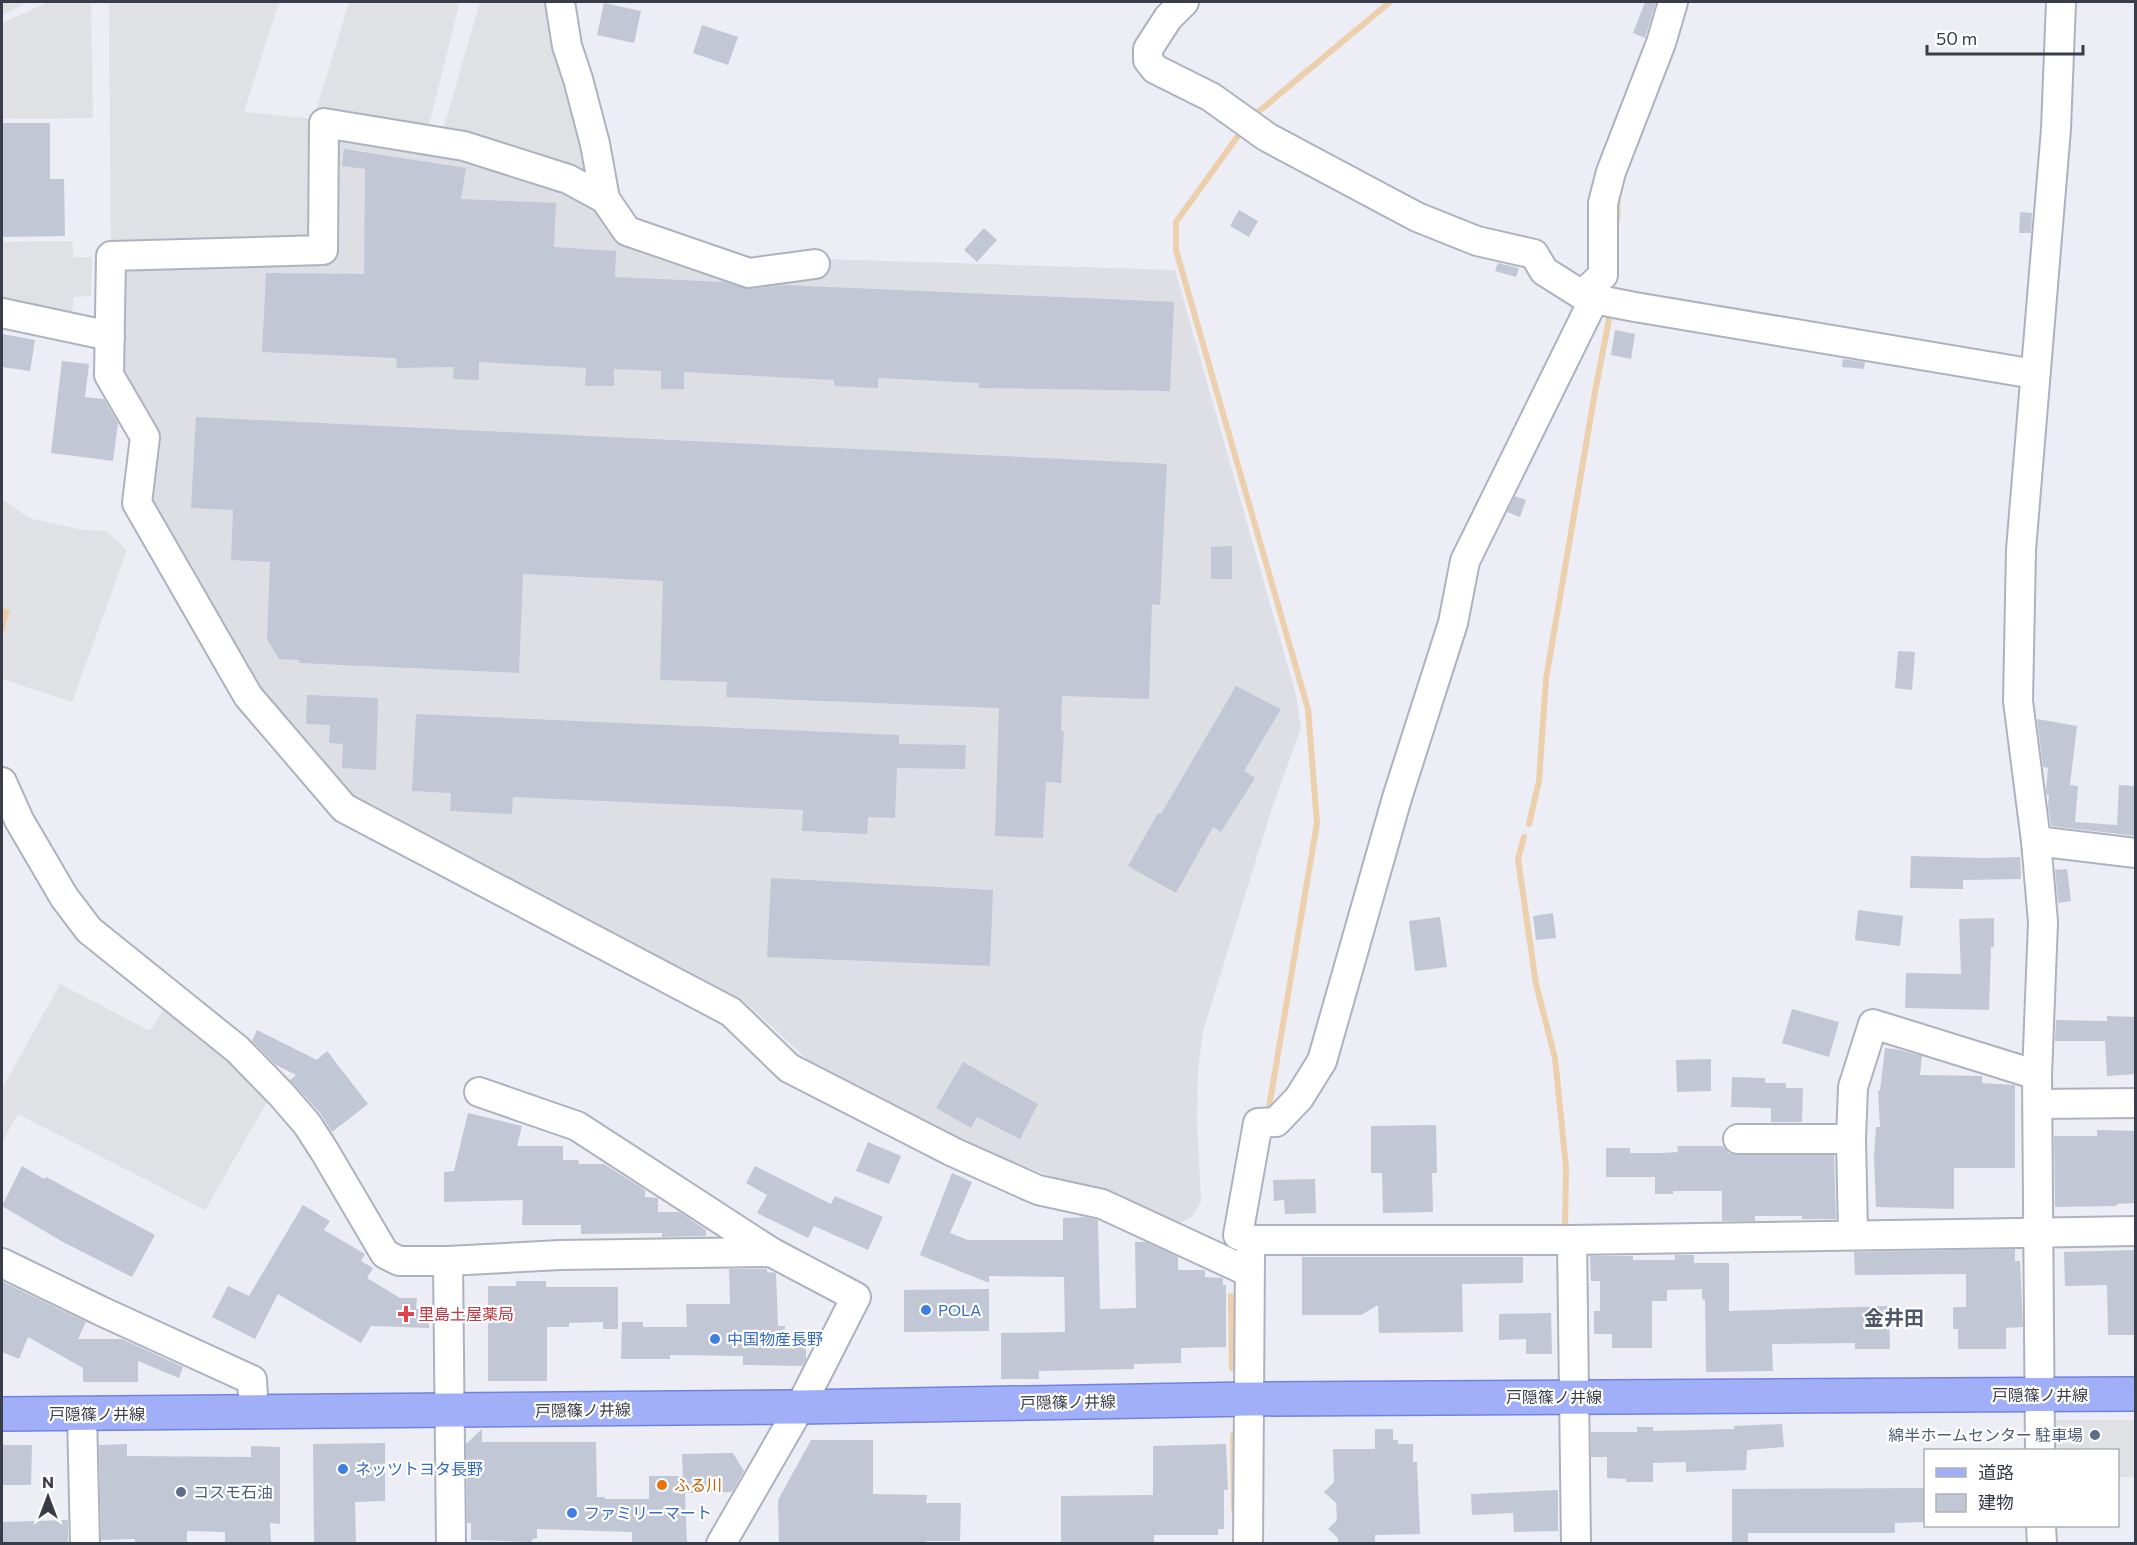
<svg xmlns="http://www.w3.org/2000/svg" width="2137" height="1545" font-family="Commissioner,'Noto Sans JP',sans-serif">
<style>
.industrial{fill:#dddfe5}
.parking{fill:#dfe1e4}
.water{fill:#eccfad}
.lines{fill:none;stroke-linecap:round;stroke-linejoin:round}
.stream{stroke:#eccfad;stroke-width:6}
.building{fill:#c2c7d6}
.minor-casing{stroke:#aeb2c0;stroke-width:32}
.major-casing{stroke:#7183dd;stroke-width:36}
.minor{stroke:#fff;stroke-width:28}
.major{stroke:#a1aef8;stroke-width:33}
.shop-dot{fill:#3f7fe0;stroke:#fff;stroke-width:2}
.health-dot{fill:#e0444e;stroke:#fff;stroke-width:2}
.service-dot{fill:#5c6f8a;stroke:#fff;stroke-width:2}
.food-dot{fill:#e8710a;stroke:#fff;stroke-width:2}
.labels{text-anchor:middle;stroke-width:4.5;stroke-linejoin:round;paint-order:stroke}
.shop-label{font-size:16px;fill:#366cbe;stroke:#fff;text-anchor:start}
.health-label{font-size:16px;fill:#be3a42;stroke:#fff;text-anchor:start}
.street-label{font-size:16px;fill:#393d49;stroke:#fff}
.service-label{font-size:16px;fill:#4e5e75;stroke:#fff;text-anchor:end}
.food-label{font-size:16px;fill:#c56008;stroke:#fff;text-anchor:start}
.quarter-label{font-size:20px;font-weight:bold;fill:#51586b;stroke:#fff}
</style>
<rect width="100%" height="100%" fill="#ecedf5"/>
<path class="industrial" d="M344,137L453,151L600,198L625,234L748,276L823,259L1175,270L1296,695L1301,728L1272,808L1203,1031L1198,1071L1197,1119L1201,1202L1192,1217L1180,1223L962,1144L808,1060L745,1002L651,958L339,790L255,692L147,495L116,360L118,270Z"/>
<g class="parking">
<path d="M2,2H27L2,15Z"/>
<path d="M49,2H91L93,118L2,119V23Z"/>
<path d="M109,2H279L244,112L314,119L315,248L111,249Z"/>
<path d="M349,2H450L459,4L426,137L315,114Z"/>
<path d="M480,2H550L592,184L442,134Z"/>
<path d="M72,241L74,257H92L91,296L74,297L71,316L2,303V242Z"/>
<path d="M2,499L29,518L82,530L106,531L127,550L72,702L2,679V645L10,611L2,608Z"/>
<path d="M60,984L150,1031L165,1007L230,1053L270,1097L205,1210L18,1114L2,1142V1089Z"/>
<path d="M2054,1420H2135V1477H2118V1450H2054Z"/>
</g>
<path class="water" d="M2,608L10,610L2,641Z"/>
<g class="lines">
<g class="stream">
<path d="M1252,117L1390,2"/>
<path d="M1243,129L1176,222V250L1308,709L1317,823L1268,1113"/>
<path d="M1617,220L1618,194"/>
<path d="M1529,824L1539,781L1546,679L1595,392L1611,309"/>
<path d="M1524,837L1518,859L1536,984L1555,1058L1566,1167L1565,1228"/>
<path d="M1231,1296L1232,1368"/>
<path d="M1233,1435L1234,1509"/>
</g>
</g>
<g class="building">
<path d="M1645,2H1656L1645,38L1633,33Z"/>
<path d="M604,3L641,11L634,43L597,35Z"/>
<path d="M702,25L738,37L728,65L693,53Z"/>
<path d="M2,123H50V179H64L65,236L2,237Z"/>
<path d="M344,149L466,168L461,199L556,203L554,247L616,251L615,277L725,282L751,289L785,285L1174,302L1170,391L979,388V383L878,378V388L834,386V380L684,372V389H661V371L614,369V386H585L586,368L479,362V380L453,379L454,367L397,368L396,358L262,352L266,273L364,274L365,169L342,166Z"/>
<path d="M1239,210L1258,221L1249,237L1230,226Z"/>
<path d="M2020,212L2032,213L2031,233H2019Z"/>
<path d="M984,228L997,240L977,262L964,250Z"/>
<path d="M1498,263L1519,268L1516,277L1495,271Z"/>
<path d="M1615,330L1635,334L1631,359L1611,355Z"/>
<path d="M2,334L35,340L30,371L2,367Z"/>
<path d="M1843,359L1865,362L1864,369L1842,367Z"/>
<path d="M62,361L89,364L85,397L104,399L118,423L113,461L51,453Z"/>
<path d="M196,417L1167,464L1160,605L1152,604L1149,699L1062,696L1061,731H1064L1061,783L1046,782L1043,838L995,836L999,708L726,697L727,682L660,680L663,581L523,574L519,673L299,663V660L279,659L267,639L270,562L231,560L233,510L191,508Z"/>
<path d="M1515,496L1526,500L1520,517L1507,512Z"/>
<path d="M1232,546V579H1211V547Z"/>
<path d="M1898,651L1915,652L1912,690L1895,688Z"/>
<path d="M1236,686L1281,709L1244,771L1255,778L1221,832L1213,827L1176,893L1128,866L1158,813L1161,814Z"/>
<path d="M307,695L378,698L376,770L342,768L343,744L329,743L330,725L306,724Z"/>
<path d="M416,714L899,735V744L966,745L965,769L897,768L895,818L868,817L867,834L802,831L803,810L513,797L512,814L450,811L451,793L412,791Z"/>
<path d="M2037,719L2077,726L2070,785L2078,786L2075,822L2117,825L2119,785L2136,786V836L2051,826L2048,806L2049,795H2047L2046,791L2048,768L2043,767Z"/>
<path d="M1911,856L1984,858L2020,857L2021,879L1963,880V889L1910,888Z"/>
<path d="M2067,869L2071,901L2058,903L2055,870Z"/>
<path d="M771,878L993,890L990,966L767,957Z"/>
<path d="M1858,910L1903,916L1900,946L1855,940Z"/>
<path d="M1553,913L1556,938L1536,940L1533,916Z"/>
<path d="M1440,917L1447,967L1415,971L1409,921Z"/>
<path d="M1994,918V947H1991L1989,1010L1905,1008L1906,973L1961,974L1959,919Z"/>
<path d="M1792,1009L1839,1022L1829,1057L1782,1043Z"/>
<path d="M2107,1016L2136,1017V1074L2107,1076L2105,1041H2055L2056,1020L2107,1021Z"/>
<path d="M257,1030L317,1060L327,1051L368,1104L332,1132L320,1113L290,1080L296,1075L276,1065L252,1041Z"/>
<path d="M1885,1048L1900,1050L1922,1056L1920,1075L1982,1076V1083L2015,1085V1168H1954V1209L1876,1207L1874,1156L1876,1127H1880L1878,1090L1880,1091Z"/>
<path d="M1711,1059V1091L1677,1092L1676,1060Z"/>
<path d="M963,1062L1038,1104L1020,1139L977,1117L971,1128L936,1108Z"/>
<path d="M1732,1077L1765,1078V1083H1786V1088H1803L1802,1122H1771V1108L1731,1107Z"/>
<path d="M468,1113L522,1126L517,1146H563V1160H578L579,1164H604L645,1190V1197L658,1198V1212H679L706,1230V1236L662,1237V1233L581,1234V1225H522L523,1200L444,1202V1172L454,1171Z"/>
<path d="M1436,1125L1437,1173H1432L1433,1212L1383,1213L1382,1173H1371V1126Z"/>
<path d="M2097,1130L2136,1131V1203L2117,1204V1206L2055,1207L2054,1136H2097Z"/>
<path d="M868,1142L901,1156L889,1184L856,1171Z"/>
<path d="M1677,1146H1723L1729,1153L1738,1155H1834L1836,1219H1802V1216H1755V1221H1722V1191H1673V1194H1655V1177H1606V1148H1630V1153H1662L1678,1152Z"/>
<path d="M22,1166L44,1179L46,1177L155,1235L132,1277L63,1242L2,1206Z"/>
<path d="M755,1166L831,1204L835,1196L883,1217L868,1250L814,1226L808,1238L757,1213L767,1195L746,1183Z"/>
<path d="M952,1173L972,1182L950,1233L968,1240H1063V1218L1086,1217L1098,1220L1100,1309L1136,1308L1135,1242H1146L1178,1257V1270H1205V1277L1223,1278V1285H1226V1347L1181,1348V1363L1134,1364V1369L1039,1371V1379H1001V1333L1065,1332L1064,1277L989,1276V1283L920,1255Z"/>
<path d="M1315,1179L1316,1213L1285,1214L1284,1200L1274,1201L1273,1180Z"/>
<path d="M303,1205L330,1221L324,1230L365,1254L361,1261L373,1268L367,1278L400,1298H417L416,1309L429,1310V1328L371,1326L361,1343L278,1294L255,1339L212,1317L228,1286L249,1296Z"/>
<path d="M2015,1249V1261H2020L2023,1327L2006,1328V1349H1958V1329H1953V1307H1966V1274L1855,1275L1854,1252Z"/>
<path d="M2136,1250V1335H2108L2107,1285L2065,1286L2064,1252Z"/>
<path d="M1675,1255H1694V1263H1729V1311L1889,1306L1890,1349H1855V1343L1772,1344L1773,1371L1706,1372L1705,1300L1702,1299V1289L1667,1290V1301H1652V1348H1612V1334H1594V1311H1600V1281H1591L1590,1256H1633V1260H1675Z"/>
<path d="M1302,1257H1523V1283L1462,1284L1463,1332L1379,1333L1378,1305L1361,1315H1302Z"/>
<path d="M729,1269H767V1272L776,1273L778,1326H785L784,1344L806,1345V1360L802,1366L743,1365V1356L670,1355V1359H621L622,1322H643V1327H687L686,1304H730Z"/>
<path d="M516,1281H546V1287H618V1329H603V1322L569,1323V1327H547V1381H488V1286H516Z"/>
<path d="M3,1282L86,1322L78,1339H122L183,1367L179,1378L138,1361V1382H83V1368L28,1337L19,1359L2,1352V1286Z"/>
<path d="M989,1289V1331L904,1332V1290Z"/>
<path d="M1551,1313L1552,1354H1526V1339L1499,1340V1314Z"/>
<path d="M1782,1424L1784,1447L1747,1450L1746,1470L1686,1472V1462L1653,1463V1482H1626V1479L1607,1478V1457H1591V1432H1637V1427H1653V1431L1734,1429V1426Z"/>
<path d="M482,1429V1442H596L597,1497H605V1499H649V1476H683L682,1454L733,1453L744,1471L732,1492L685,1493L687,1544H632V1532L537,1529V1538L533,1539L531,1542L471,1540V1523H467L466,1444Z"/>
<path d="M1375,1429H1393V1440H1398V1444H1413V1462H1417L1420,1534L1375,1535V1544H1338V1538L1328,1529L1337,1520L1336,1503L1324,1492L1334,1482L1333,1449H1375Z"/>
<path d="M811,1440H873V1494L927,1495L926,1503H961L960,1541H926V1544H779L778,1500Z"/>
<path d="M385,1443V1501L355,1502L356,1544H314L313,1444Z"/>
<path d="M127,1444V1456L251,1457V1446L280,1447V1524L270,1523L271,1542H225V1532L187,1531V1544H135V1539L101,1540L99,1445Z"/>
<path d="M1226,1444L1228,1490H1224V1529H1218V1535H1154V1544H1061V1496L1153,1495V1446Z"/>
<path d="M2,1445H32L31,1485H2Z"/>
<path d="M1926,1488V1522L1895,1523V1533H1748V1544H1732V1489Z"/>
<path d="M1558,1490V1531L1514,1532L1513,1513L1472,1515L1471,1494Z"/>
<path d="M68,1520V1544H2V1522Z"/>
</g>
<g class="lines">
<defs>
<g id="minor">
<path d="M560,2L567,46L578,79L595,144L605,199L627,231L749,273L815,264"/>
<path d="M1184,2L1168,18L1148,49V60L1155,69L1211,97L1267,137L1417,217L1477,241L1534,254L1544,271L1582,295"/>
<path d="M1673,2L1661,43L1611,172L1603,203V275L1582,295L1594,299L1635,307L2034,374"/>
<path d="M605,199L568,179L464,146L324,123L323,250L111,256L109,375L145,437L137,503L248,696L344,808L731,1012L789,1068L953,1152L1038,1190L1102,1204L1249,1272"/>
<path d="M1594,299L1465,561L1453,623L1397,798L1322,1061L1299,1098L1276,1122L1258,1123L1238,1235L1252,1240H1572L2136,1231"/>
<path d="M2,313L110,336"/>
<path d="M2,782L19,820L64,897L89,930L237,1049L281,1094L307,1124L325,1152L385,1254L399,1261H448L560,1255L771,1252L856,1297L800,1407L721,1544"/>
<path d="M2036,841L2136,853"/>
<path d="M479,1092L577,1126L771,1252"/>
<path d="M2038,1104L2136,1103"/>
<path d="M1738,1139H1851"/>
<path d="M1853,1234L1851,1139L1853,1087L1873,1024L2037,1075"/>
<path d="M1572,1240L1576,1544"/>
<path d="M448,1261L451,1544"/>
<path d="M2,1263L101,1311L252,1380L254,1414"/>
<path d="M82,1414L85,1544"/>
<path d="M2040,1450L2037,1075L2043,922L2036,841L2018,701L2021,550L2056,129L2061,2"/>
<path d="M2041,1526L2042,1544"/>
<path d="M1248,1544L1250,1255"/>
</g>
<path id="major" d="M2,1414L800,1407L1250,1399L2136,1394"/>
</defs>
<use href="#minor" class="minor-casing"/>
<use href="#major" class="major-casing"/>
<use href="#minor" class="minor"/>
<use href="#major" class="major"/>
</g>
<g class="shop-dot">
<circle cx="926" cy="1310" r="6"/>
<circle cx="715" cy="1339" r="6"/>
<circle cx="343" cy="1469" r="6"/>
<circle cx="572" cy="1513" r="6"/>
</g>
<path class="health-dot" d="M403 1305h6v6h6v6h-6v6h-6v-6h-6v-6h6z"/>
<g class="service-dot">
<circle cx="2095" cy="1435" r="6"/>
<circle cx="181" cy="1492" r="6"/>
</g>
<circle class="food-dot" cx="662" cy="1485" r="6"/>
<g class="labels">
<g class="shop-label">
<text x="938" y="1316">POLA</text>
<text x="727" y="1345">中国物産長野</text>
<text x="355" y="1475">ネッツトヨタ長野</text>
<text x="584" y="1519">ファミリーマート</text>
</g>
<g class="health-label">
<text x="418" y="1320">里島土屋薬局</text>
</g>
<g class="street-label">
<text x="2040" y="1401">戸隠篠ノ井線</text>
<text x="1554" y="1403">戸隠篠ノ井線</text>
<text transform="translate(1068 1402) rotate(-1)" y="6">戸隠篠ノ井線</text>
<text transform="translate(583 1410) rotate(-1)" y="6">戸隠篠ノ井線</text>
<text x="97" y="1420">戸隠篠ノ井線</text>
</g>
<g class="service-label">
<text x="2083" y="1441">綿半ホームセンター 駐車場</text>
<text x="193" y="1498" text-anchor="start">コスモ石油</text>
</g>
<g class="food-label">
<text x="674" y="1491">ふる川</text>
</g>
<g class="quarter-label">
<text x="1894" y="1325">金井田</text>
</g>
</g>
<rect width="2137" height="1545" fill="none" stroke="#393d49" stroke-width="6"/>
<rect x="1924" y="1449" width="195" height="78" fill="#ffffff" stroke="#b0b1b6" stroke-width="1.5"/>
<rect x="1936" y="1468" width="30" height="9" fill="#a1aef8" stroke="#b0b1b6" stroke-width="1.5"/>
<text x="1978" y="1479" font-size="18" fill="#393d49">道路</text>
<rect x="1936" y="1494" width="30" height="18" fill="#c2c7d6" stroke="#b0b1b6" stroke-width="1.5"/>
<text x="1978" y="1509" font-size="18" fill="#393d49">建物</text>
<g transform="translate(48 1497)" stroke="#ffffff" stroke-width="4.5" paint-order="stroke">
<path d="M0-4.5L10 22L0 15L-10 22Z" fill="#393d49"/>
<text y="-9" font-size="16" font-weight="bold" text-anchor="middle" fill="#393d49">N</text>
</g>
<path d="M1927 45v9h156v-9" fill="none" stroke="#393d49" stroke-width="3"/>
<text x="1936" y="45" font-size="18" fill="#393d49" stroke="#ffffff" stroke-width="4.5" paint-order="stroke">50 m</text>
</svg>
